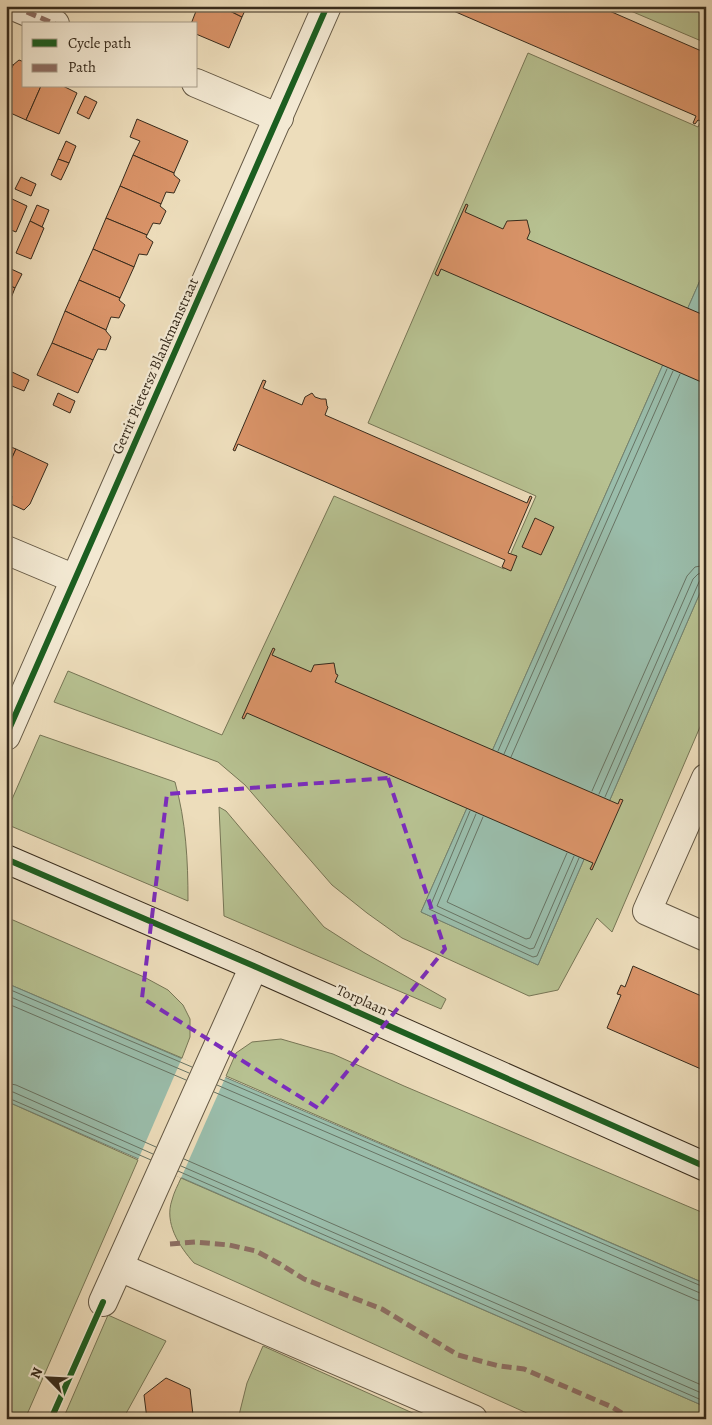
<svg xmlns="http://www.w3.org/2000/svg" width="712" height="1425" font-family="Alegreya,serif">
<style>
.green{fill:#b7c191;stroke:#777656}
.water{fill:#9abdab;stroke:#728372}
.pier{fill:#edddbb}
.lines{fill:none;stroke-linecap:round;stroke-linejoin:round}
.shore{stroke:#687464;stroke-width:1}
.building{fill:#da9469;stroke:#372b1c}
.street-casing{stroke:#645844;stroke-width:30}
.secondary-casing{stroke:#372b1c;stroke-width:30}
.street{stroke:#f3e9d3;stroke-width:28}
.secondary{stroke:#f3e9d3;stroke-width:28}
.quiet{stroke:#8d6e63;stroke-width:5;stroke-dasharray:10 5;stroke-linecap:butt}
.cycleway-casing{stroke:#f3e9d3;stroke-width:9}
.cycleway{stroke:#1b5e20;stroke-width:6}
.marked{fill:none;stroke:#7b2cbf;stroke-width:4;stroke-dasharray:10 6;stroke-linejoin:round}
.labels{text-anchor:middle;stroke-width:4.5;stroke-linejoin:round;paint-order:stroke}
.street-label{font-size:15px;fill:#372b1c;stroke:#f3e9d3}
</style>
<rect width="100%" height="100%" fill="#edddbb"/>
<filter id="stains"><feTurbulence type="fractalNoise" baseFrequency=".004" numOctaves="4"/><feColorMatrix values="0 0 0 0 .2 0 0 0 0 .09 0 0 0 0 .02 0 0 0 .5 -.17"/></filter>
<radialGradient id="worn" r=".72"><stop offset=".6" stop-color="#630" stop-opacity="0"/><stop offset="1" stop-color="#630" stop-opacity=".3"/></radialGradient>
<g class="green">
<path d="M619,6H706V43Z"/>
<path d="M528,53L698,127L706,111V267L421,912L538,965L706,579V713L612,932L597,918L558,990L529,996L402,938L367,913L332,885L245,785L218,762L54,702L68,671L222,735L334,496L504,569L536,496L368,423Z"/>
<path d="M40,735L175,782C186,822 188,860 188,901L6,824V813Z"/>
<path d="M219,807L226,811L324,927L363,952L446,999L441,1009L224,916Z"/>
<path d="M6,917L144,977L168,990L183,1005L190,1019V1037L182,1058L6,983Z"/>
<path d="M281,1039L333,1054L404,1086L706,1214V1284L226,1076L236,1053L252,1042Z"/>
<path d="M6,1101L138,1160L25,1419H6Z"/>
<path d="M181,1178L706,1407V1419H540L194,1263C179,1246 164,1223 172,1200C174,1192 178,1185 181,1178Z"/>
<path d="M108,1315L166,1341L123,1419H63Z"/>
<path d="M263,1346L426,1419H238L247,1383Z"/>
</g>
<g class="water">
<path d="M706,267V579L538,965L421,912Z"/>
<path d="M6,983L706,1284V1407L6,1101Z"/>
</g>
<path class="pier" d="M182,1058L226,1076L181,1178L138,1160Z"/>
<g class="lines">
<g class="shore">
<path d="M498,751L667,369"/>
<path d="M504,754L673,371"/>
<path d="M511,757L680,374"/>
<path d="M592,791L687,576L695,567L706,565"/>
<path d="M599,794L693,579L698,574L706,572"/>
<path d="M605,797L699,582L701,579H706"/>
<path d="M470,811L429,909L533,957L537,956L579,858"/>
<path d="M476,814L437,906L530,949L534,948L574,856"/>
<path d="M483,817L447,902L526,939L530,938L567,853"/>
<path d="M6,988L192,1067"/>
<path d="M6,995L189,1073"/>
<path d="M6,1003L186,1080"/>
<path d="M220,1079L706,1288"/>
<path d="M6,1083L16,1085L156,1147"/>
<path d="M217,1085L700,1293L706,1294"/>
<path d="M6,1091L13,1092L153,1154"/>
<path d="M214,1092L697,1300L706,1302"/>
<path d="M6,1097L151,1160"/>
<path d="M184,1159L706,1387"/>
<path d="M181,1166L706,1395"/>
<path d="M178,1171L706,1402"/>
</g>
</g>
<g class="building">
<path d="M198,6H220L242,17L229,48L196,34V24H191Z"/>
<path d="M220,6H247L242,17Z"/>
<path d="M442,6H598L706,53V123L698,120L695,124L693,123L696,116Z"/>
<path d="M19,60L24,62V86H41L26,120L6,111V80L13,65Z"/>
<path d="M6,62L13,65L6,80Z"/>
<path d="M41,86H63L77,93L59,134L26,120Z"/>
<path d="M85,96L97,102L89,119L77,113Z"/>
<path d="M137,119L188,141L174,173L133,155L140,141L130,137Z"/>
<path d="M66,141L76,146L69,163L58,159Z"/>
<path d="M133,155L174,173V175L180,180L174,193L166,192L161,204L120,186Z"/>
<path d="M58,159L69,163L61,180L51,175Z"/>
<path d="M21,177L36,184L31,196L15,189Z"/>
<path d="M120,186L161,204L160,206L166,211L160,224L153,223L147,235L106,218Z"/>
<path d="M10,198L27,206L16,232L6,228V207Z"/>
<path d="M466,204L468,205L465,212L503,229L507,221L527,220L530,232L527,239L706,316V384L441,269L438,276L435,274Z"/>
<path d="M37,205L49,210L42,227L30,221Z"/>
<path d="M106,218L147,235L146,237L153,242L147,255L139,254L134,267L93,249Z"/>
<path d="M30,221L44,228L31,259L16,253Z"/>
<path d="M93,249L134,267L120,298L79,280Z"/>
<path d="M9,268L22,274L15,288L6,284V276Z"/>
<path d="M79,280L120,298L119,300L125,305L119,318L111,317L106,330L65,311Z"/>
<path d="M6,284L15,288L7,308L6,307Z"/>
<path d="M65,311L106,330V331L111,337L106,350L98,349L93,360L52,343Z"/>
<path d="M52,343L93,360L78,393L37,375Z"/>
<path d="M6,370L12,372L7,384L6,383Z"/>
<path d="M12,372L29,380L24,391L7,384Z"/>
<path d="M263,380L266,381L263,388L302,405L305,397L312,393L315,397L321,399H326L327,406L328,407L325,415L527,503L530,496L532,497L508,553L517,556L511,571L502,567L505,560L238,444L235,451L233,450Z"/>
<path d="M58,393L75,401L70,413L53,405Z"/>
<path d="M6,445L16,449L6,471Z"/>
<path d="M16,449L48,464L30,504L24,510L11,504L12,496L6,493V471Z"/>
<path d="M535,518L554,527L541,555L522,547Z"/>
<path d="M273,648L275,649L272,655L311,672L314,665L334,663L336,674L338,675L335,682L618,804L620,799L623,800L592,870L590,869L593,863L247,713L244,719L242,718Z"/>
<path d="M633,966L706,998V1058L701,1069L607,1028L621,995L617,994L621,985L625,987Z"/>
<path d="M166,1378L190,1389L193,1415L189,1419H147L144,1395Z"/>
</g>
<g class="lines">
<defs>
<g id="street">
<path d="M13,6L55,24"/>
<path d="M196,83L279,118"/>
<path d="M6,550L75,579"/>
<path d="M6,736L327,6"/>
<path d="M706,778L647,911L706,937"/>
<path d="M119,1267L473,1419"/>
<path d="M103,1302L254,966"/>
</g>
<path id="secondary" d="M6,859L254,966L706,1167"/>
</defs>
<use href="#street" class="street-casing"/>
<use href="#secondary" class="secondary-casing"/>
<use href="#street" class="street"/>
<use href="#secondary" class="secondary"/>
<g class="quiet">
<path d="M13,6L55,24"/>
<path d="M170,1244L195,1242L229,1245L256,1251L280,1264L304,1279L382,1309L458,1355L499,1366L524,1369L612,1407L631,1419"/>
</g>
<defs>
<g id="cycleway">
<path d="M6,736L327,6"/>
<path d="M6,859L254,966L706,1167"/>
<path d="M51,1419L103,1302"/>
</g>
</defs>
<use href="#cycleway" class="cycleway-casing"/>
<use href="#cycleway" class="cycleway"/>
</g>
<path class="marked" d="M388,778L445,949L318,1108L142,998L167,794Z"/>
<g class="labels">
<g class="street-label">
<text transform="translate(155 366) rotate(-66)" y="5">Gerrit Pietersz Blankmanstraat</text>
<text transform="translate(362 1000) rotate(24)" y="5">Torplaan</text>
</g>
</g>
<rect width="712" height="1425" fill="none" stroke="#edddbb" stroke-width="25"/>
<rect x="8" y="8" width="697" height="1410" fill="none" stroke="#372b1c" stroke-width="2.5"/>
<rect x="12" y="12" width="687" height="1400" fill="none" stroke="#372b1c"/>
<rect x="22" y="22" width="175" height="65" fill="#f3e9d3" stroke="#a89d8a"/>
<rect x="32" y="39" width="25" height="8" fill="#1b5e20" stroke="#a89d8a"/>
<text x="68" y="48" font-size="15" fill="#372b1c">Cycle path</text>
<rect x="32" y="64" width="25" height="8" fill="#8d6e63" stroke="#a89d8a"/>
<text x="68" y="72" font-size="15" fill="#372b1c">Path</text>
<g transform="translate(48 1378) rotate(294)" stroke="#f3e9d3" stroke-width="4" paint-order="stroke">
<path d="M0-4L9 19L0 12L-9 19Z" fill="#372b1c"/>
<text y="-8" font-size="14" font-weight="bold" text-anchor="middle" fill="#372b1c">N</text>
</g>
<rect width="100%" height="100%" filter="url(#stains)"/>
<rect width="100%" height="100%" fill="url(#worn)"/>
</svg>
